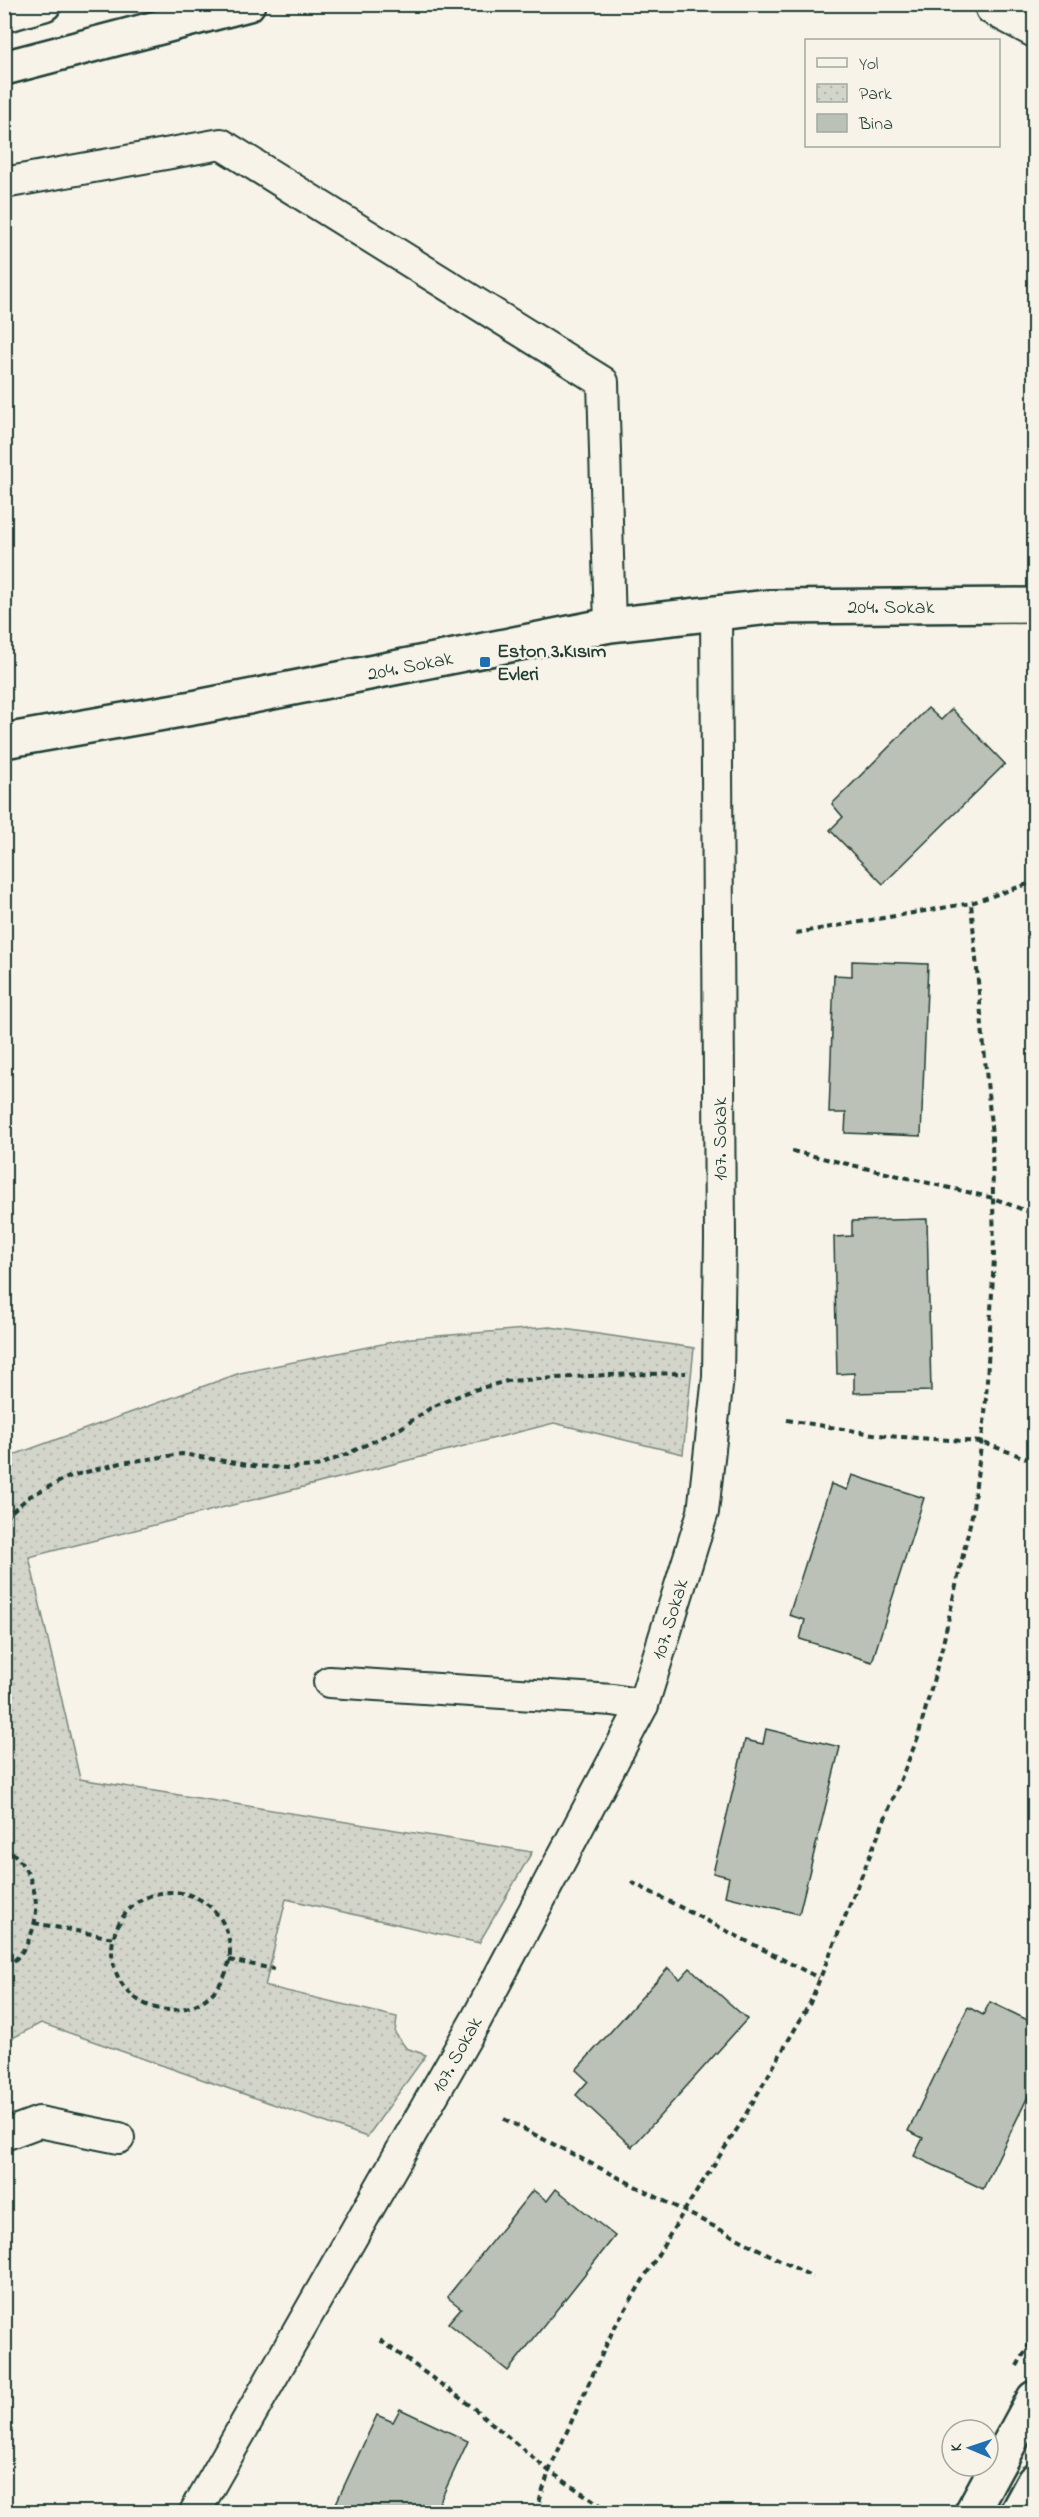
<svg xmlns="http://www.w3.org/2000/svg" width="1039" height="2517" font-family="'Indie Flower',sans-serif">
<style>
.park{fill:url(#park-dots);stroke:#79897f;stroke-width:1.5}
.building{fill:#bbc1b6;stroke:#1f3d34;stroke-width:1.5}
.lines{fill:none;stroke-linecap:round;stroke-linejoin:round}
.street-casing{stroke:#1f3d34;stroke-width:34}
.secondary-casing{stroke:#1f3d34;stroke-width:38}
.primary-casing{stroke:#1f3d34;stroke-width:38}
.path{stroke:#1f3d34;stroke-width:4;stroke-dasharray:6 4.5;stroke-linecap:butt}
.street{stroke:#f7f3e8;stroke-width:30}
.secondary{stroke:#f7f3e8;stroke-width:33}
.primary{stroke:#f7f3e8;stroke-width:33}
.poi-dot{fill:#1f6fb2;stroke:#f7f3e8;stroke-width:2}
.labels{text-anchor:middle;stroke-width:5;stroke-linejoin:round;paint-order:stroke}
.street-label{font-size:20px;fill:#1f3d34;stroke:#f7f3e8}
.poi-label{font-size:20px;font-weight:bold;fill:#1f3d34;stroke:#f7f3e8;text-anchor:start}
</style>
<defs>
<pattern id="park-dots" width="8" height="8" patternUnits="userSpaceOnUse" patternTransform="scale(1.5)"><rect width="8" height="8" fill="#d3d5ca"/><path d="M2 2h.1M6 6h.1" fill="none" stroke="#b5b8ae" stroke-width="1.8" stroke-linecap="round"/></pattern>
</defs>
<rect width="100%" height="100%" fill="#f7f3e8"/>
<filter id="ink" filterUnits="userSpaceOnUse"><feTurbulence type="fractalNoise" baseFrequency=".0167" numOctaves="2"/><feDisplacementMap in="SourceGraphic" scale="12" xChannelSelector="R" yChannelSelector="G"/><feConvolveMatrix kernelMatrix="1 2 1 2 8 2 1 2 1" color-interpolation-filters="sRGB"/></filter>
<g filter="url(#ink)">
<path class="park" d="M550,1327L694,1348L683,1454L554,1423L29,1557L80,1779L532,1852L479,1943L286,1899L265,1986L397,2017L395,2033L406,2048L426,2055L367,2137L41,2023L5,2042V1458L240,1373L412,1338Z"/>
<g class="building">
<path d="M928,708L941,720L952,709L1005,764L883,884L830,830L843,817L832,804Z"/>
<path d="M852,961L928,964L921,1136L845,1133L846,1113H829L834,975L852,976Z"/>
<path d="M927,1219L931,1391L854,1393V1373L837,1374L834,1237L852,1236V1221Z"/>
<path d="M852,1475L924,1498L872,1662L800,1639L805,1620L789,1615L831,1484L847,1490Z"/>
<path d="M766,1729L840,1747L799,1914L725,1896L729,1877L713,1873L745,1740L763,1744Z"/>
<path d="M668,1968L680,1979L690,1968L747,2019L632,2147L576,2095L588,2081L576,2070Z"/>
<path d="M990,2002L1034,2023V2084L983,2189L914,2156L923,2138L908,2131L968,2007L983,2015Z"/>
<path d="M556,2189L615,2236L508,2371L448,2323L461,2308L447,2297L533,2190L547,2201Z"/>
<path d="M400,2409L468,2441L435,2512H332L377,2415L393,2422Z"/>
</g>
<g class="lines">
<defs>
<g id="street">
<path d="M991,9L1034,32"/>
<path d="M4,183L221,144L603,382L610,625"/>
<path d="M329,1682L613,1700L643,1705"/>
<path d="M4,2135L39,2122L119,2138"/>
<path d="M195,2512L476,2020L643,1705L703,1512L718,1377L720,1239L716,612"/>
</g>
<g id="secondary">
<path d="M4,741L198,707L610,625L769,607L1034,605"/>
<path d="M972,2512L1034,2398"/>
<path d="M1017,2512L1034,2481"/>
</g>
<g id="primary">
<path d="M4,15L44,4"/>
<path d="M4,68L248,4"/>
</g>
</defs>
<use href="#street" class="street-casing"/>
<use href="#secondary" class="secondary-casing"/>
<use href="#primary" class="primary-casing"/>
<g class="path">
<path d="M796,933L971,903L1034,882"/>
<path d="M792,1151L993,1198L1034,1214"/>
<path d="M787,1420L886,1436L981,1442L1034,1461"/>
<path d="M4,1518L30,1496L71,1476L121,1463L182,1454L254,1466L287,1468L317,1466L347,1454L401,1428L432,1407L470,1391L507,1381L606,1375L686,1373"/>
<path d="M4,1845C38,1872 47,1917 21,1953C17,1959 10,1964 4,1970"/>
<path d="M631,1882L819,1978"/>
<circle cx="171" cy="1951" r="59"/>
<path d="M34,1923L113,1938"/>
<path d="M229,1960L274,1969"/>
<path d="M504,2119L813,2277"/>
<path d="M380,2340L471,2406L549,2471L611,2512"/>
<path d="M1017,2366L1034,2336"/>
<path d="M536,2512L549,2471L613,2330L684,2211L739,2126L810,2003L918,1737L942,1648L972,1515L985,1415L994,1258L992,1137L971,903"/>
</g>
<use href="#street" class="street"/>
<use href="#secondary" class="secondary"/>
<use href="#primary" class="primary"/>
</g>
</g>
<rect class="poi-dot" x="479" y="656" width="12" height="12" rx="3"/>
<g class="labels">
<g class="street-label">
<text x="891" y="613">204. Sokak</text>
<text transform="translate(410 665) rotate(-11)" y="7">204. Sokak</text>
<text transform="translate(719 1139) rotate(-90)" y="7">107. Sokak</text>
<text transform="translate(669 1619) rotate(-73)" y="7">107. Sokak</text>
<text transform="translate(456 2054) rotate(-61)" y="7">107. Sokak</text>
</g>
<g class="poi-label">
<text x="497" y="657">Eston 3.Kısım<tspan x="497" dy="23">Evleri</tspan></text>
</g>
</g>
<rect width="1039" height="2517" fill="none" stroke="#f7f3e8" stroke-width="24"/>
<rect x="12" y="12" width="1015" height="2493" fill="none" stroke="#1f3d34" stroke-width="2" filter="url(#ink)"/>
<rect x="805" y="39" width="195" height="108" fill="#f7f3e8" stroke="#a1aaa0" stroke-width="1.5"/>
<rect x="817" y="58" width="30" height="9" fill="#f7f3e8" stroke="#a1aaa0" stroke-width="1.5"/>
<text x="859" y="69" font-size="18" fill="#1f3d34">Yol</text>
<rect x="817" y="84" width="30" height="18" fill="url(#park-dots)" stroke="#a1aaa0" stroke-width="1.5"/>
<text x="859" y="99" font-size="18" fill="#1f3d34">Park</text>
<rect x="817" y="114" width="30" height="18" fill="#bbc1b6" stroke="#a1aaa0" stroke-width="1.5"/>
<text x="859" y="129" font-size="18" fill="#1f3d34">Bina</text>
<g transform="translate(970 2448) rotate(272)"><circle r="28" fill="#f7f3e8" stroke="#a1aaa0" stroke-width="1.5"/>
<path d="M0-4.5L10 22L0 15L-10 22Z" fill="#1f6fb2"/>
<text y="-9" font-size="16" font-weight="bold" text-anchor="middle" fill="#1f3d34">K</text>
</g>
</svg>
